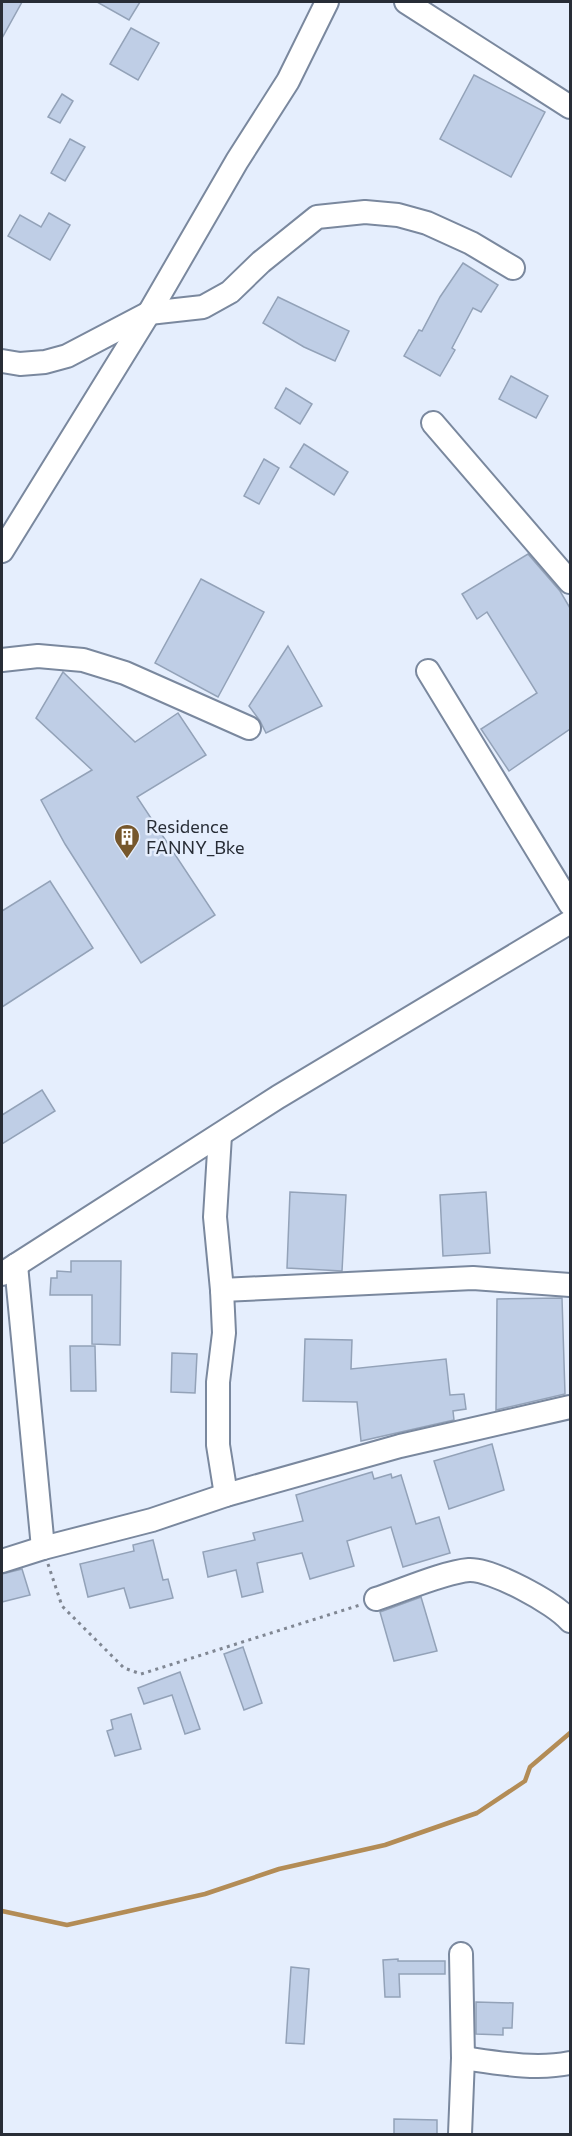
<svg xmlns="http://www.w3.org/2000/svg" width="572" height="2136" font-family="Commissioner,sans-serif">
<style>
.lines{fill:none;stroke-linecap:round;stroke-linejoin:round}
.stream{stroke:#b38c56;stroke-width:4.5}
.building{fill:#bfcee6;stroke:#93a2b8;stroke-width:1.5}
.minor-casing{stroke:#7a889e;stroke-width:26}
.path{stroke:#808793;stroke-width:3;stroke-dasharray:3 4.5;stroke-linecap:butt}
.minor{stroke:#fff;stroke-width:22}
.labels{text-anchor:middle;stroke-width:5;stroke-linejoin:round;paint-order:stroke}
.poi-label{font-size:18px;fill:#282d36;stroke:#e5eefd;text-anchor:start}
</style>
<rect width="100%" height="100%" fill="#e5eefd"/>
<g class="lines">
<path class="stream" d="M2,1911L67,1925L205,1894L279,1869L385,1845L477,1813L525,1781L530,1767L570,1733"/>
</g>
<g class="building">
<path d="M2,2H22L2,38Z"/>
<path d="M97,2H140L129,20Z"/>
<path d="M131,28L159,43L138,80L110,64Z"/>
<path d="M474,75L545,112L511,177L440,139Z"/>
<path d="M62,94L73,101L60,123L48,117Z"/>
<path d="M70,139L85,147L65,181L51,173Z"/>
<path d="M49,213L70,225L50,260L8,236L20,215L41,227Z"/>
<path d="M463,263L498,285L481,312L473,308L452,348L455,350L440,376L404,356L419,330L422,331L440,297Z"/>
<path d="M278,297L349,331L335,361L304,347L263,323Z"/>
<path d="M511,376L548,396L536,418L499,399Z"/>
<path d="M286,388L312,404L300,424L275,408Z"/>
<path d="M304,444L348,472L334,495L290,467Z"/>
<path d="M264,459L279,468L259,504L244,496Z"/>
<path d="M528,554L560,591L570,608V729L509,771L481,729L537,693L487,612L477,619L462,594Z"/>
<path d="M201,579L264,612L218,697L155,663Z"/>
<path d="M288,646L322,706L266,733L260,721L249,706Z"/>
<path d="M63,672L135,742L178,713L206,755L137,797L215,915L141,963L65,844L41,800L92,770L36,718Z"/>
<path d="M50,881L93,948L2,1007V911Z"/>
<path d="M42,1090L55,1111L2,1144V1115Z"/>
<path d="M290,1192L346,1195L342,1271L287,1268Z"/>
<path d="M486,1192L490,1253L443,1256L440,1195Z"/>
<path d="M71,1261H121L120,1345L92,1344V1295H50L51,1278H57V1271L71,1272Z"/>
<path d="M562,1298L565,1394L496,1410L497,1299Z"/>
<path d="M305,1339L352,1340L351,1369L446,1359L450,1395L464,1394L466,1409L453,1411L454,1420L361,1441L357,1402L303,1401Z"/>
<path d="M70,1346H95L96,1391H71Z"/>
<path d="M172,1353L197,1354L195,1393L171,1392Z"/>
<path d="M492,1444L504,1490L449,1509L434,1461Z"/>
<path d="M372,1472L374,1479L391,1474L392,1478L401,1475L416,1524L439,1517L450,1553L403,1567L391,1527L347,1541L354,1566L310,1579L302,1553L257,1563L263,1592L242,1597L236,1570L208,1577L203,1552L255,1540L253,1533L303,1521L296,1495Z"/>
<path d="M153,1540L163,1580L168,1579L173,1598L130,1608L124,1588L88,1597L80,1564L134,1551L133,1545Z"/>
<path d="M22,1569L30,1595L2,1602V1574Z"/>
<path d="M421,1597L437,1651L394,1661L380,1612Z"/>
<path d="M243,1647L262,1703L244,1710L224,1654Z"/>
<path d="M180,1672L200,1729L185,1734L172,1695L144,1704L138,1688Z"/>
<path d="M131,1714L141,1749L115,1756L107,1731L113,1729L111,1720Z"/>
<path d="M398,1959V1961H445V1974H399L400,1997H385L383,1960Z"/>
<path d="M291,1967L309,1969L304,2044L286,2043Z"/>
<path d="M476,2002L513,2003L512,2028H503V2035L476,2034Z"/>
<path d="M394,2119L437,2120V2134H394Z"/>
</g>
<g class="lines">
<defs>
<g id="minor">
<path d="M406,2L570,107"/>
<path d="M2,361L20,364L45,362L67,356L149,313L203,307L230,292L261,262L317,217L365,212L398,215L427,223L471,243L513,268"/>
<path d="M433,423L570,582"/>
<path d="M2,551L149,313L237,161L288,81L327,2"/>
<path d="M2,660L38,656L83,660L125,673L249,728"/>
<path d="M428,671L570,904"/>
<path d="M220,1135L215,1217L222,1290L224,1333L218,1382V1445L226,1495"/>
<path d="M16,1265L43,1548"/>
<path d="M2,1274L278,1097L570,922"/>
<path d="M222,1290L473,1278L570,1285"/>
<path d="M2,1561L43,1548L152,1520L226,1495L400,1446L570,1407"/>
<path d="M376,1599C401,1591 444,1572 469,1570C492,1569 555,1603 570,1621"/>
<path d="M463,2058C498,2063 536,2070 570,2063"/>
<path d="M460,2134L463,2058L461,1954"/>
</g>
</defs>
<use href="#minor" class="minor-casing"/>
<path class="path" d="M48,1564L62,1606L124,1668L141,1674L360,1605"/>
<use href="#minor" class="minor"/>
</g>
<defs>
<symbol id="building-pin" viewBox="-11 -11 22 30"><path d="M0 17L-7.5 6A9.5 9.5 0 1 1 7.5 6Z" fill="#76572c" stroke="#e5eefd"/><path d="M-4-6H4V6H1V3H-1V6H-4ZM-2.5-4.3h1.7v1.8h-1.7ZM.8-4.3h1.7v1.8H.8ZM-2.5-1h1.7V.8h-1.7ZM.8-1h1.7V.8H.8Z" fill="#fff"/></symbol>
</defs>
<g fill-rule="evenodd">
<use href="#building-pin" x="112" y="822" width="30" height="40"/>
</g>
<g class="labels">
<g class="poi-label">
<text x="146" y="833">Residence<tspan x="146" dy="21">FANNY_Bke</tspan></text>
</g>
</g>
<rect width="572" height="2136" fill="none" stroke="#282d36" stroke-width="6"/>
</svg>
